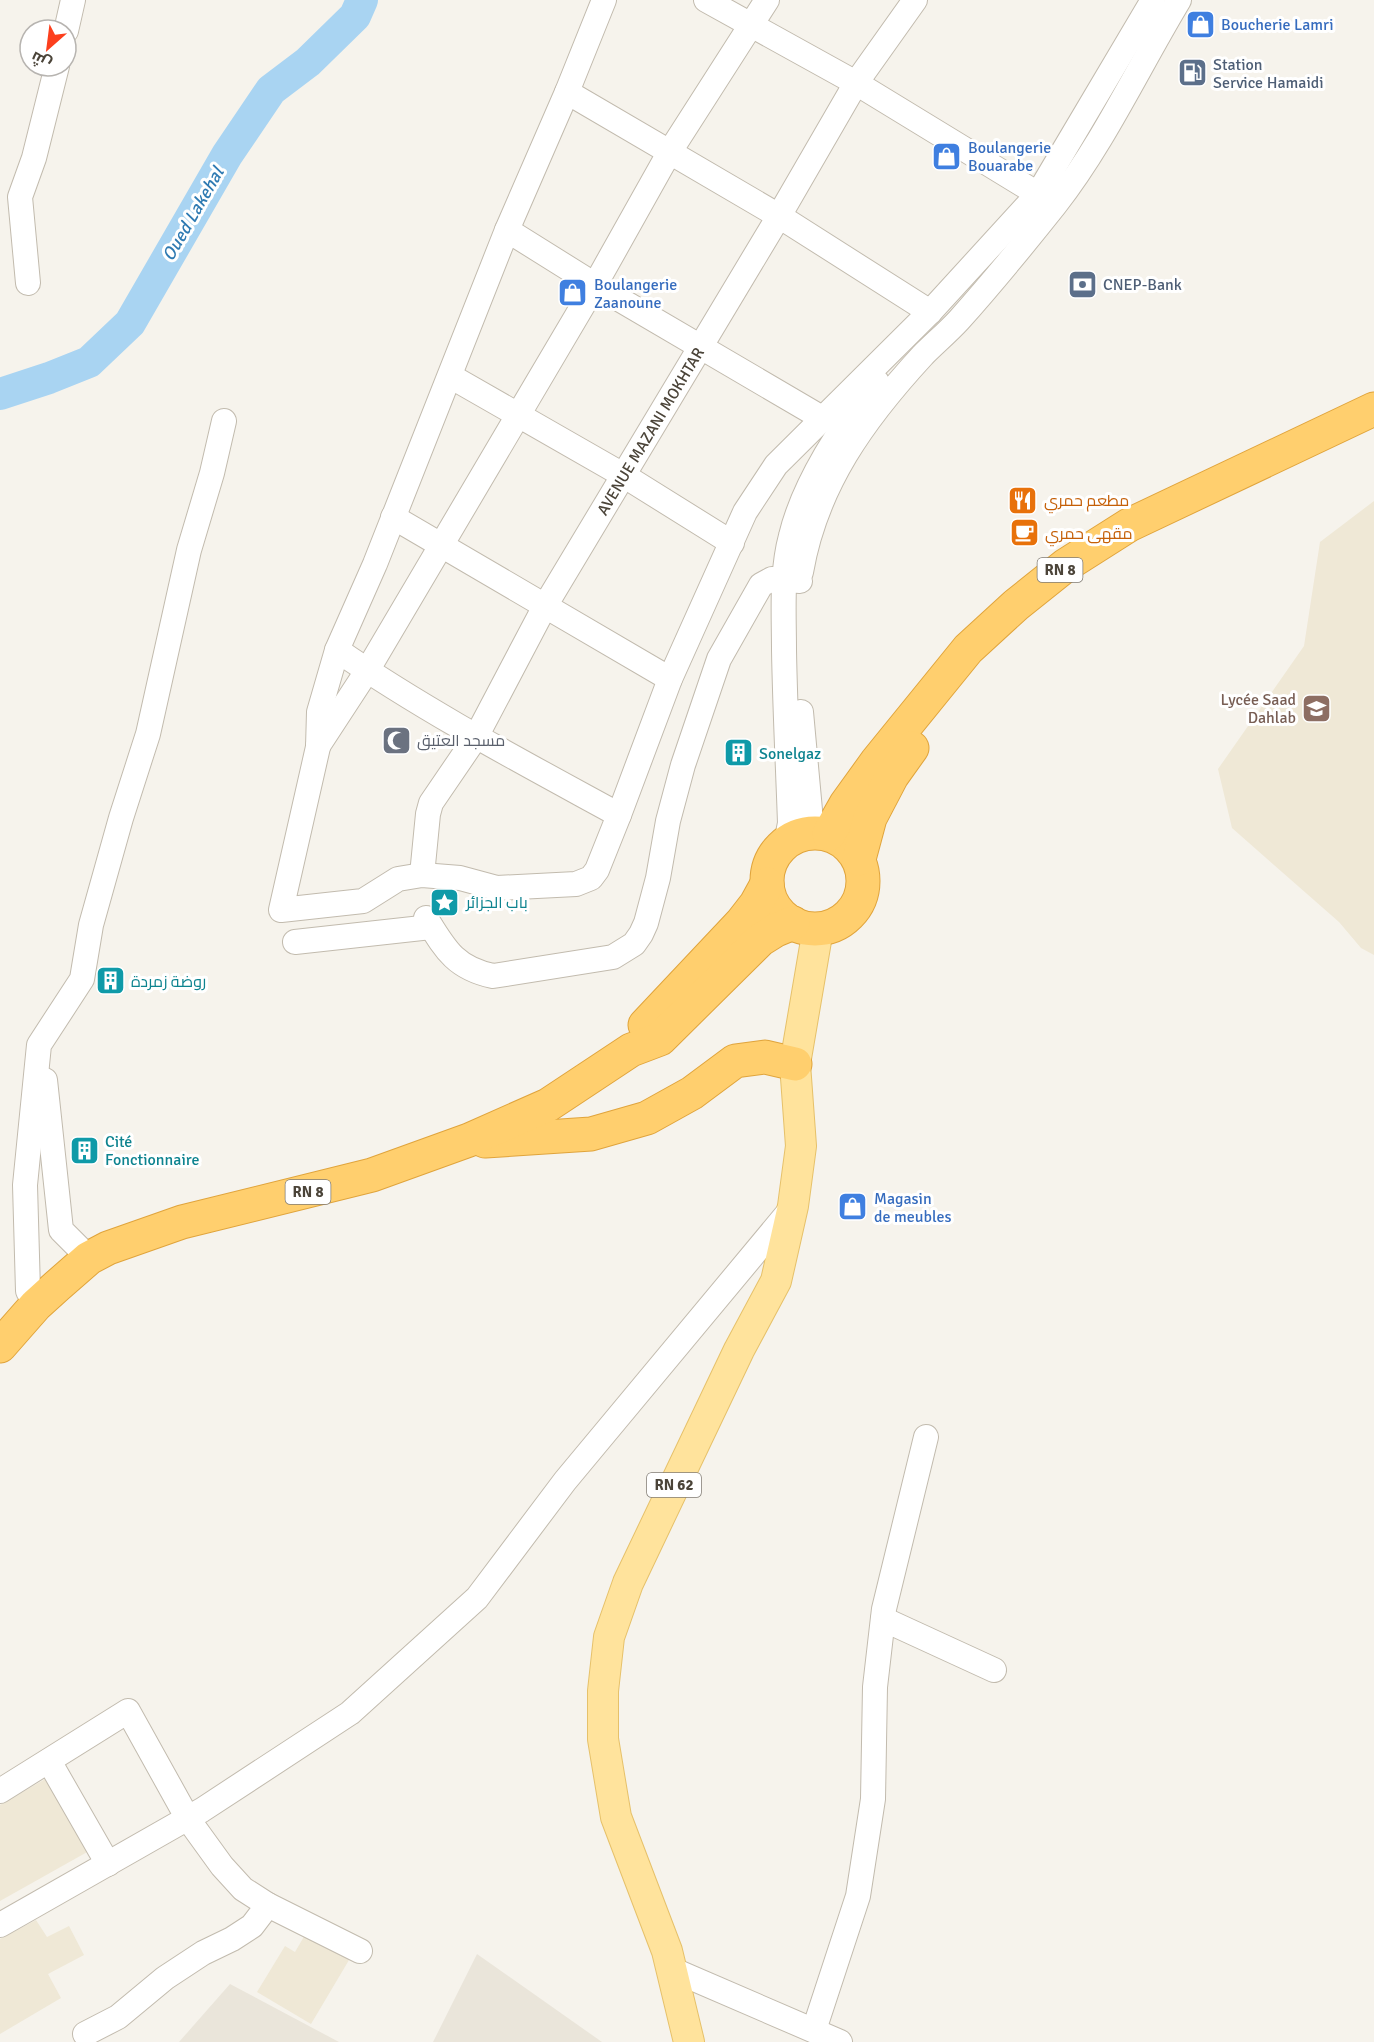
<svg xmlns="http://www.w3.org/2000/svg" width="1374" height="2042" font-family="Signika,Cairo,sans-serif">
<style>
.residential{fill:#eae5da}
.education{fill:#efe8d6}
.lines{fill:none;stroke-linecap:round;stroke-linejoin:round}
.river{stroke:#a9d4f2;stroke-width:32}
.minor-casing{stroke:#c2bbae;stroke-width:26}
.major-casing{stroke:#e6c16a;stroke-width:32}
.highway-casing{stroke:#e0a43c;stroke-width:35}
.minor{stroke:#fff;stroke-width:24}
.major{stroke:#ffe39c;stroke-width:30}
.highway{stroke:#ffcf6e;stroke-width:33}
.labels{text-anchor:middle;stroke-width:6;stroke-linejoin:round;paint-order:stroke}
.shield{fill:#fff;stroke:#817c74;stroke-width:1.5}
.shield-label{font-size:15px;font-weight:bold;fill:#4b4439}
.shop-label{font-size:16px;fill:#366cbe;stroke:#fff;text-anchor:start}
.service-label{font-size:16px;fill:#4e5e75;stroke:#fff;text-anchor:start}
.street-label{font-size:16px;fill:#4b4439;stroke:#fff}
.food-label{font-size:16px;fill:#c56008;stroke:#fff;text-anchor:start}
.education-label{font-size:16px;fill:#785e54;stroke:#fff;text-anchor:end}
.worship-label{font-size:16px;fill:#5b616d;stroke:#fff;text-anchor:start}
.culture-label{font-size:16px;fill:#0d838f;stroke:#fff;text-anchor:start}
.water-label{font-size:18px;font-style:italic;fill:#2e7ab2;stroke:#fff}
</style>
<rect width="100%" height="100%" fill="#f6f3ec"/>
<g class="residential">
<path d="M477,1954L602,2042H433Z"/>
<path d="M230,1984L339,2042H179Z"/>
</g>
<g class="education">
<path d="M1374,501V955L1361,948L1339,922L1232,828L1218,769L1304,646L1320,542Z"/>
<path d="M47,1778L89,1851L0,1901V1805Z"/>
<path d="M36,1920L47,1937L69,1926L84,1955L48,1974L61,1998L0,2034V1939Z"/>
<path d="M309,1928L352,1955L311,2024L257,1992L285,1946L295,1952Z"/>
</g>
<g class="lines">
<path class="river" d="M0,394L49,378L89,362L130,323L227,155L271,90L308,62L355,16L362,0"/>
<defs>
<g id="minor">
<path d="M604,0L567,92L507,230L375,564L337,650L319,712L318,747L281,910L363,901L398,879L422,875L460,878L497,888L576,884L591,878L597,870L619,815L670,679L745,512L776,465L930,312L1038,194"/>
<path d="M706,0L856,83L1051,202"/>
<path d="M66,31L73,0"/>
<path d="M567,92L779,216L930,312"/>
<path d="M1029,206L1038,194L1153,0"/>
<path d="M507,230L595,285L822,418"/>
<path d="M28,283L20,197L34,158L57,66"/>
<path d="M450,376L623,475L732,543"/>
<path d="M393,517L670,679"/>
<path d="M801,572C816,485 864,419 923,355C935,343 948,332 959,320C992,283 1024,244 1055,205C1104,142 1138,68 1179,0"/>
<path d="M337,650C427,712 524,763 619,815"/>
<path d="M801,712L811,821L819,833"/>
<path d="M318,746L367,671L595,285L669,153L767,0"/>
<path d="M786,843L790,823C788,765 785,708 784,650C784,612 781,573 791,536C803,485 843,422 877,382"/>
<path d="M422,875L428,814L431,803L476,737L545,606L779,216L856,83L915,0"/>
<path d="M426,918C445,949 455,968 493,976L613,957L634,944L641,934L646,923L658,878L668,821L683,765L719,659L761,585L772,579L800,581"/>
<path d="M295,942L431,927"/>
<path d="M45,1080L61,1230L89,1258"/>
<path d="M36,1305L28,1291L25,1185L39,1045L82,979L91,925L121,818L148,734L189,550L212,473L224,421"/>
<path d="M883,1619L994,1670"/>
<path d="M49,1761L108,1864"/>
<path d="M0,1791L128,1711L188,1819L222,1866L243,1889L268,1905L252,1926L232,1939L203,1953L165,1978L118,2017L85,2034"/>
<path d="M268,1905L360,1951"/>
<path d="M0,1925L202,1810L350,1713L477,1598L565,1481L792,1208"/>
<path d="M671,1969L840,2042"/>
<path d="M814,2030L858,1896L873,1799L875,1687L884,1609L926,1437"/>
</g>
<path id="major" d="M689,2042L667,1951L616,1817L603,1739V1691L609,1637L628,1583L739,1350L776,1281L793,1206L801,1146L795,1064L818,929"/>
<g id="highway">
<circle cx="815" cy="881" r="48"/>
<path d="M829,834L846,804L877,761L968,649L1016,605L1066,565L1129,525L1374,409"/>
<path d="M859,859L870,818L892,776L912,748"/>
<path d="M645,1025L742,922L756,904L767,884"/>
<path d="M485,1141L591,1134L647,1118L692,1093L735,1061L765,1057L795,1064"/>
<path d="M0,1346L36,1305L57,1286L89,1258L108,1248L182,1222L372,1175L469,1140L548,1105L631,1050L660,1039L760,940L776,930L793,923"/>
</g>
</defs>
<use href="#minor" class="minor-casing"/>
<use href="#major" class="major-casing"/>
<use href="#highway" class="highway-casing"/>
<use href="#minor" class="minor"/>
<use href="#major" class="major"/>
<use href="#highway" class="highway"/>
</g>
<defs>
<symbol id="shop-square" viewBox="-11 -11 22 22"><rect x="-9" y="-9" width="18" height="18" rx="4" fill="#3f7fe0" stroke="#fff"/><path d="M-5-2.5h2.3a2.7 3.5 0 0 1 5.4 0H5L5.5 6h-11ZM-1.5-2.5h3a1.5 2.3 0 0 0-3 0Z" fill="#fff"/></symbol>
<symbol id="fuel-square" viewBox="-11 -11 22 22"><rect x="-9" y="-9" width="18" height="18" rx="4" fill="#5c6f8a" stroke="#fff"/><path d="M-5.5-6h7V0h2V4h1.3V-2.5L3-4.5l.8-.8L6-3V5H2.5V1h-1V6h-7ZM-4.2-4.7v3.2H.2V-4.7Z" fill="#fff"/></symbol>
<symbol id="bank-square" viewBox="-11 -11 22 22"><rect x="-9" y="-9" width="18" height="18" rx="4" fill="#5c6f8a" stroke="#fff"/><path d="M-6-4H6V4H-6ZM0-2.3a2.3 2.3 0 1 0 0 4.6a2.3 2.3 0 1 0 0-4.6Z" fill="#fff"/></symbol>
<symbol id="restaurant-square" viewBox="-11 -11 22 22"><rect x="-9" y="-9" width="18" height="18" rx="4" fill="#e8710a" stroke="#fff"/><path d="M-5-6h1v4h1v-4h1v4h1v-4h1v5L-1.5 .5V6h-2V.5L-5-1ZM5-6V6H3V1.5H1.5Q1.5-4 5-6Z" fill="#fff"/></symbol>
<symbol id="cafe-square" viewBox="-11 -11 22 22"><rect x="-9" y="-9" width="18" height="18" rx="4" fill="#e8710a" stroke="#fff"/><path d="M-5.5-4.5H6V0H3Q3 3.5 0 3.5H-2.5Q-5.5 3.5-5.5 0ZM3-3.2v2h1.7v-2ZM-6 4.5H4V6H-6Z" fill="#fff"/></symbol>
<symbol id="school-square" viewBox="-11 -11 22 22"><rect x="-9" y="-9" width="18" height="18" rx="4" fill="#8d6e63" stroke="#fff"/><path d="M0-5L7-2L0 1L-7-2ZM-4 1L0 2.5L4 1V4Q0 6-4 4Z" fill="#fff"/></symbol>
<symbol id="mosque-square" viewBox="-11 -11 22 22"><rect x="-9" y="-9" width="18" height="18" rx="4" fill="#6b7280" stroke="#fff"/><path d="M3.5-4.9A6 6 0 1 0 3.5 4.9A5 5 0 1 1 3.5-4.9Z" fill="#fff"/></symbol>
<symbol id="building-square" viewBox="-11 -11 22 22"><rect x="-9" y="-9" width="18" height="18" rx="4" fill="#0f9aa8" stroke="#fff"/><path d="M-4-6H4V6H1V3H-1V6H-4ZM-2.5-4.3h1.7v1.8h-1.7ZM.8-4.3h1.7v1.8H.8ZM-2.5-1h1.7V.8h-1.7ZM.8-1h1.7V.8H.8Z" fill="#fff"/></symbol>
<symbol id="sight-square" viewBox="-11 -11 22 22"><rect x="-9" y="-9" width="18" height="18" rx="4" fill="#0f9aa8" stroke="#fff"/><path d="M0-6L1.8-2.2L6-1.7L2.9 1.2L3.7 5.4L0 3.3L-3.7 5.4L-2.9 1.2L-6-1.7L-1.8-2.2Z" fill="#fff"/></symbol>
</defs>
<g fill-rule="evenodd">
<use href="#shop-square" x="1184" y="8" width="33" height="33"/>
<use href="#fuel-square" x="1176" y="56" width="33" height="33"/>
<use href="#shop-square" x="930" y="140" width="33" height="33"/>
<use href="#bank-square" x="1066" y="268" width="33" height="33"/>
<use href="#shop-square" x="556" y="276" width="33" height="33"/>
<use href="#restaurant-square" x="1006" y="484" width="33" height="33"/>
<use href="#cafe-square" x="1008" y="516" width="33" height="33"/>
<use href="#school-square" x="1300" y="692" width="33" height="33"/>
<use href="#mosque-square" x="380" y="724" width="33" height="33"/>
<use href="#building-square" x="722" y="736" width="33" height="33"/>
<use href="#sight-square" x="428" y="886" width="33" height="33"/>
<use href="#building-square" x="94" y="964" width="33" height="33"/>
<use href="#building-square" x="68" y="1134" width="33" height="33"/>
<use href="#shop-square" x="836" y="1190" width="33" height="33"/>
</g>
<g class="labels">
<g class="shield">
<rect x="1037.5" y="558" width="45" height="24" rx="4.5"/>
<rect x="285.5" y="1180" width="45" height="24" rx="4.5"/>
<rect x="647" y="1473" width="54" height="24" rx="4.5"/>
</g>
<g class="shield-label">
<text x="1060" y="575">RN 8</text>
<text x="308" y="1197">RN 8</text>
<text x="674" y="1490">RN 62</text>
</g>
<g class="shop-label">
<text x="1221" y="30">Boucherie Lamri</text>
<text x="968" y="153">Boulangerie<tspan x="968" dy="18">Bouarabe</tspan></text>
<text x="594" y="290">Boulangerie<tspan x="594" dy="18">Zaanoune</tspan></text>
<text x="874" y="1204">Magasin<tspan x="874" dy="18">de meubles</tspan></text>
</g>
<g class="service-label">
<text x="1213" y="70">Station<tspan x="1213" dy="18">Service Hamaidi</tspan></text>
<text x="1103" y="290">CNEP-Bank</text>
</g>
<g class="street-label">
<text transform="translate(650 431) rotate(-59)" y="6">AVENUE MAZANI MOKHTAR</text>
</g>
<g class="food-label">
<text x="1044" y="506">مطعم حمري</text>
<text x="1045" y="539">مقهى حمري</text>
</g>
<g class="education-label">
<text x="1296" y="705">Lycée Saad<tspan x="1296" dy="18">Dahlab</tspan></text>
</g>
<g class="worship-label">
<text x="417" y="746">مسجد العتيق</text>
</g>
<g class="culture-label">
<text x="759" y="759">Sonelgaz</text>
<text x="466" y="908">باب الجزائر</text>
<text x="131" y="987">روضة زمردة</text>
<text x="105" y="1147">Cité<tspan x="105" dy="18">Fonctionnaire</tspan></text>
</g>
<g class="water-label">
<text transform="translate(193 214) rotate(-60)" y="6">Oued Lakehal</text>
</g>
</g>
<g transform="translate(48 48) rotate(208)"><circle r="28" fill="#ffffff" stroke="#b7b4b0" stroke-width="1.5"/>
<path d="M0-4.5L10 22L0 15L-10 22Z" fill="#fc3f1d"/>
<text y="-9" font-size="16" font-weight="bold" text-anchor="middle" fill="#4b4439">ش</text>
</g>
</svg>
